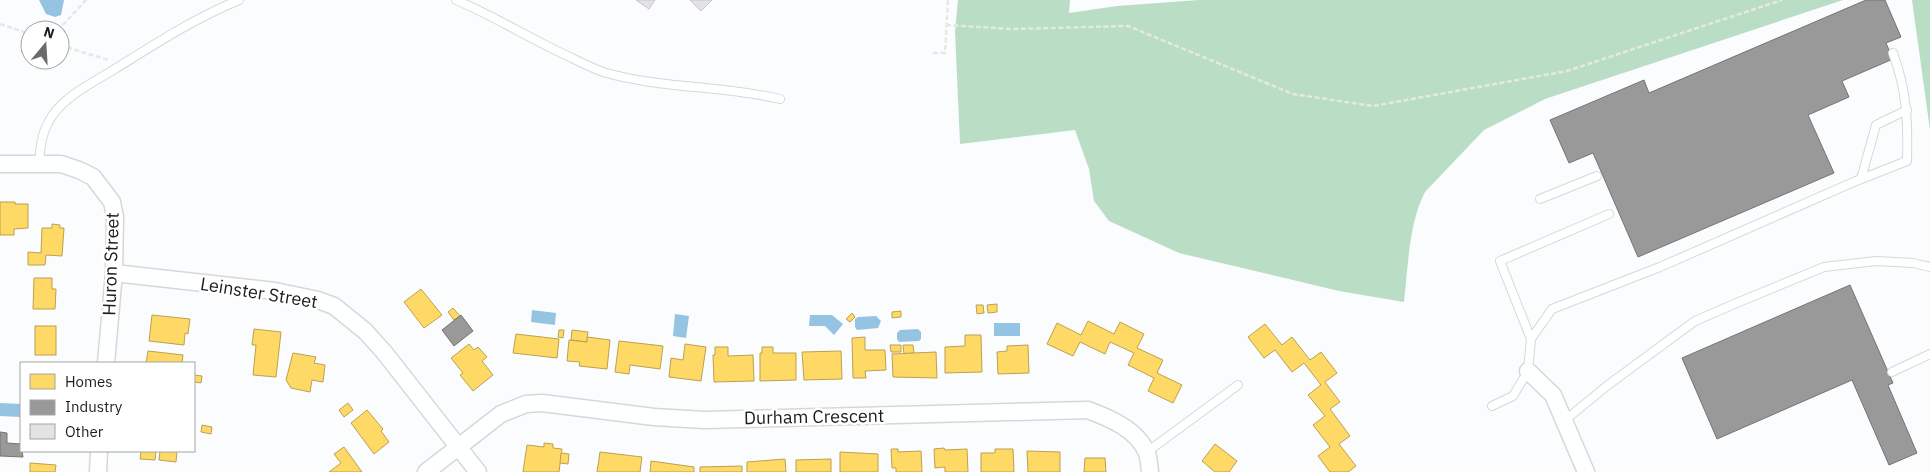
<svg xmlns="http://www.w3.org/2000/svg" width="1930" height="472" font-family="'IBM Plex Sans',sans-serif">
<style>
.forest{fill:#badec5}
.water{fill:#95c3e2}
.homes{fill:#ffd966;stroke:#bba151}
.industry{fill:#999;stroke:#747474}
.building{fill:#e3e3e5;stroke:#c5c6c7}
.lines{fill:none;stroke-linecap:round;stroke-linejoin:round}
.service-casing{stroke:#d7d7d9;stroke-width:10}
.minor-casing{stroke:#d7d7d9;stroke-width:19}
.path{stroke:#e7e7e7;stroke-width:2.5;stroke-dasharray:5 2.5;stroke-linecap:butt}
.service{stroke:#feffff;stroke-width:8}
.minor{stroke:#feffff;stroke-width:16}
.labels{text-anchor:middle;stroke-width:5;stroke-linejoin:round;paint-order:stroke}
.street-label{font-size:18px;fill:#1c1d1f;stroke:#fff}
</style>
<rect width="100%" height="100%" fill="#fbfcfd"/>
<g class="forest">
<path d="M958,0H1070L1069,13L1117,6L1199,0H1843L1545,99L1484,130L1425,192C1409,222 1408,267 1404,302L1339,291L1179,253L1109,221L1094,201L1089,169L1075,130L960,144L955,31Z"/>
<path d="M1912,0H1930V130Z"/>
</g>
<g class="water">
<path d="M39,0H64L61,15L55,17L46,14Z"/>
<path d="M532,310L556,313L555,325L531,322Z"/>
<path d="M675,314L689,316L686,338L673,336Z"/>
<path d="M810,315H832L843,324L834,335L825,326H809Z"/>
<path d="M876,316L881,321L878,328L857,330L855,327V319L858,317Z"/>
<rect x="994" y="323" width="26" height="13"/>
<path d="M918,329L921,332V339L919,341L899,342L897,339V333L900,330Z"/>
<path d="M0,403L21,404V417L0,416Z"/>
</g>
<g class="homes">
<path d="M0,202H15V204H28V228L14,229V235H0Z"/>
<path d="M52,224L60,225V228H64L62,256L46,255L45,265H28V252L41,253L42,228H52Z"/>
<path d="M34,278H52V289H56L55,309H33Z"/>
<path d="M421,289L442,315L424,328L404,302Z"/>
<path d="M997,304V312L988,313L987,305Z"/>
<path d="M976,305H983L984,313L977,314Z"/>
<path d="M453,308L460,316L454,320L448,312Z"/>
<path d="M901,311V317L892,318V312Z"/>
<path d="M852,313L855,317L850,322L846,319Z"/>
<path d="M152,315L190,319L188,334L185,333L184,345L149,341Z"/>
<path d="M1088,321L1114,334L1120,322L1144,334L1137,348L1163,360L1157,373L1182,385L1173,403L1148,391L1154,378L1128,365L1134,353L1110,342L1105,354L1080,342L1073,356L1047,344L1057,323L1081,335Z"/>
<path d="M1265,324L1282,345L1292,337L1310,360L1321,352L1337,373L1325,382L1340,402L1330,409L1350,436L1339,444L1356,466L1348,472H1330L1318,456L1330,447L1313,425L1325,416L1308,395L1321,385L1304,363L1292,372L1275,350L1264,358L1248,337Z"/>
<rect x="35" y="326" width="21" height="29"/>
<path d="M254,329L281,332L276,377L253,375L256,345H252Z"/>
<path d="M559,330H564L563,338L558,337Z"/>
<path d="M572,330L588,332L587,342L571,340Z"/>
<path d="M516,334L559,339L557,358L513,353Z"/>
<path d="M965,335H981L982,372L945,373V347L965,346Z"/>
<path d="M587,337L610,340L607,369L579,366L580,362L567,361L569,340L587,342Z"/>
<path d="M865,337V350H885L886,370L865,371L866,378H853L852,338Z"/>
<path d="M619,341L663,346L660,369L630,365L629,374L615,372Z"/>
<path d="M469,344L474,350L478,347L487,357L482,361L493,375L473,391L460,375L463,373L451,358Z"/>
<path d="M685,344L706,347L701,381L669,377L671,358L683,360Z"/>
<path d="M890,345H901V352H891Z"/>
<path d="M903,345H913L914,353L904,354Z"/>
<path d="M1028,345L1029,373L998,374L997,352L1007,351V346Z"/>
<path d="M715,347H728V356L753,355L754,381L714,382L713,355H715Z"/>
<path d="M762,347H773V353H796V380L760,381V353H762Z"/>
<path d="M148,351L183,355L182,363H146Z"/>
<path d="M841,351L842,379L804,380L802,352Z"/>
<path d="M936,352L937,378L893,377L892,354Z"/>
<path d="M293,353L316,357L314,363L325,365L323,382L312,380L310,392L291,388L286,380Z"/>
<path d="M194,375L202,376L201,383L194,382Z"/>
<path d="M348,403L353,410L344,417L339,410Z"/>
<path d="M367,410L383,429L381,431L389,442L374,454L351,423Z"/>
<path d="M202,425L212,427L211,434L201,432Z"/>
<path d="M544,443L553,444V448L562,449L559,472H523L527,445L544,447Z"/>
<path d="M1215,444L1237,461L1229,472H1215L1202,461Z"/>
<path d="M344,447L362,472H329L341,463L334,454Z"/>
<path d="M944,448L945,450L967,449L968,472H945V467L935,468L934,449Z"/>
<path d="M891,449H898V452L921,451L922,472H896V468H892Z"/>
<path d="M995,449H1013L1014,472H981V453H995Z"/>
<path d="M138,451H156L155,460L140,459L141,452Z"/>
<path d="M160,451H177L176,462L159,460Z"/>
<path d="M1027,451L1060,452V472H1028Z"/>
<path d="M600,452L642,457L640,472H597Z"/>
<path d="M840,452L878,454V472H840Z"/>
<path d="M561,453L569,454L568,464L560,463Z"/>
<path d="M1085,458H1105L1106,472H1084Z"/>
<path d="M785,459L786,472H747V462Z"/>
<path d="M831,459V472H796V460Z"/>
<path d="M651,461L694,467V472H650Z"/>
<path d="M30,463L56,465L55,472H30Z"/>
<path d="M742,466V472H700V467Z"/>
</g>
<g class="industry">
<path d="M1866,0H1885L1901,37L1886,43L1893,59L1842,81L1849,97L1808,115L1834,173L1638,257L1593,153L1569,163L1550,120L1644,80L1649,93Z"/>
<path d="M1850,285L1893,383L1888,385L1917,453L1889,465L1852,380L1717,439L1682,358Z"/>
<path d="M461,315L473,331L454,346L442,330Z"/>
<path d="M0,432L7,433V443L21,444L23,457L0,456Z"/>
</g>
<g class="building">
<path d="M636,0H655L649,9Z"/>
<path d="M690,0H712L701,11Z"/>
</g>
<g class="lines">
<defs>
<g id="service">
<path d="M456,0C496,17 532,40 572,58C582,63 592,68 603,72C661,89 721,85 780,99"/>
<path d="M39,164C40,150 41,136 48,123C60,98 92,83 115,69C155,44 195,18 239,0"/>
<path d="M1861,179L1876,125L1907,110"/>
<path d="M1540,199L1597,176"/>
<path d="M1531,339L1552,309L1660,267L1856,181L1907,161C1908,121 1907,91 1893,53"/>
<path d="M1892,372L1930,354"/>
<path d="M1492,406L1513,396L1528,371L1531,339L1500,261L1609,214"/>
<path d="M1564,421L1608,385L1695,321L1739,302L1824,267L1876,261L1913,263L1930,267"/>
<path d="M1147,452L1238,385"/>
</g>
<g id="minor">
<path d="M0,164H61L79,170L93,177L112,202L115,217L114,273L106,363"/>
<path d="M114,273L275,291L318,300L334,306L365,331L384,352L478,472"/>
<path d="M1528,371L1553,395L1586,472"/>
<path d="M98,472L99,451"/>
<path d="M426,472L501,414L526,404L542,403L654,417L704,420L1088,410C1109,418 1137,429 1147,453C1149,458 1149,466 1150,472"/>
</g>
</defs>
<use href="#service" class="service-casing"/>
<use href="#minor" class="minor-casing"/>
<g class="path">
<path d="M0,24L30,34"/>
<path d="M946,25L1012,29L1128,26L1293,94L1373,106L1567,71L1782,0"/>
<path d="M57,30L62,26L86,0"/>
<path d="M60,45L108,60"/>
<path d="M933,53H945L948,0"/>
</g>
<use href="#service" class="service"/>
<use href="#minor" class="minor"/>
</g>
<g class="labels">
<g class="street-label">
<text transform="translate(111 264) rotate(-88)" y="6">Huron Street</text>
<text transform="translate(259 293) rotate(9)" y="6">Leinster Street</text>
<text transform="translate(814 417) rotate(-1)" y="6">Durham Crescent</text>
</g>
</g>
<rect x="20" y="362" width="175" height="90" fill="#ffffff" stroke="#a4a5a5"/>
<rect x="30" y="374" width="25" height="15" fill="#ffd966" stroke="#a4a5a5"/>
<text x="65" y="387" font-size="15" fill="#1c1d1f">Homes</text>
<rect x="30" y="400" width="25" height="15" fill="#999999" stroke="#a4a5a5"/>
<text x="65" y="412" font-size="15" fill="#1c1d1f">Industry</text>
<rect x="30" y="424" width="25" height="15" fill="#e3e3e5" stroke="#a4a5a5"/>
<text x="65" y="437" font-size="15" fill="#1c1d1f">Other</text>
<g transform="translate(45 45) rotate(18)"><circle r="24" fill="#ffffff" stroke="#a4a5a5"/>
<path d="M0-4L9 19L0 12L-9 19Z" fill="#6a6b6d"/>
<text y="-8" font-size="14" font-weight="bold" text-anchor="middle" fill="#1c1d1f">N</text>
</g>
</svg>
